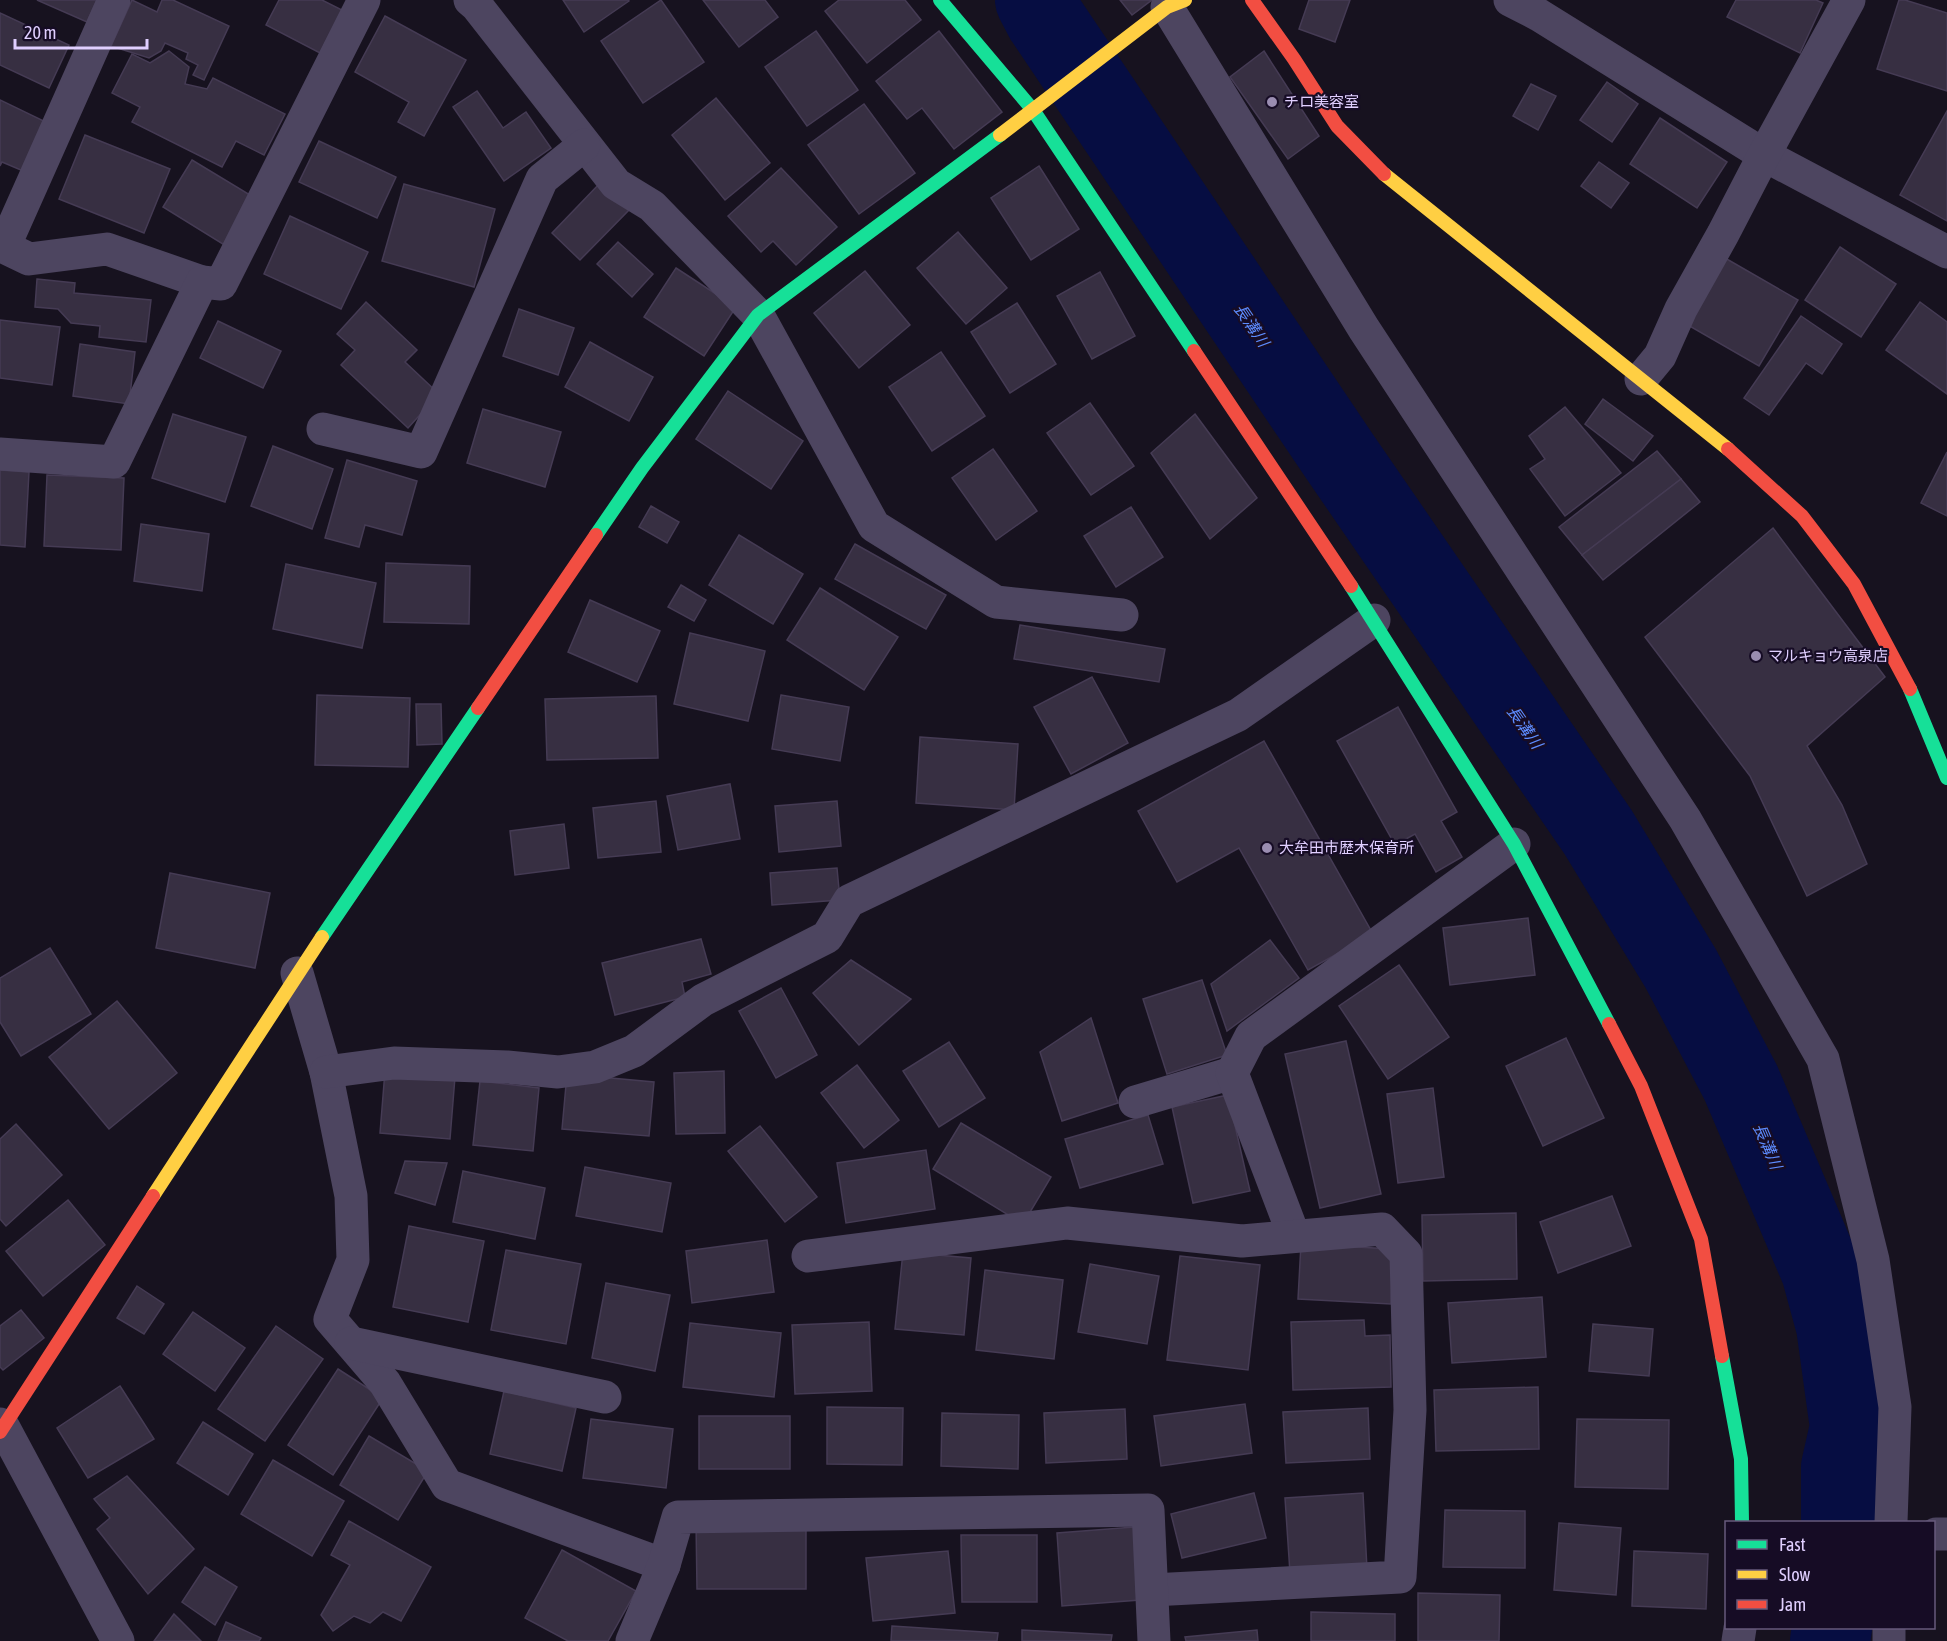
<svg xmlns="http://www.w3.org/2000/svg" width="1947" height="1641" font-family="'Asap Condensed','Noto Sans JP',sans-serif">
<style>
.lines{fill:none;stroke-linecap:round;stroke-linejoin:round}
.river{stroke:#060d42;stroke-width:80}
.building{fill:#372f42;stroke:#453b54;stroke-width:1.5}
.street{stroke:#4d4560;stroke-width:33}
.fast{stroke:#16e098;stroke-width:14}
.slow{stroke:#ffcf43;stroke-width:14}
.jam{stroke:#f24e42;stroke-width:14}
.poi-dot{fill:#9a8db1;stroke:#160c25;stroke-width:2}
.labels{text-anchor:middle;stroke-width:4.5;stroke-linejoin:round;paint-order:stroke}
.poi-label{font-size:15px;fill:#e0cfff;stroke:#160c25;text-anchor:start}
.water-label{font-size:16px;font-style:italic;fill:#5d8cff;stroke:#160c25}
</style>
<rect width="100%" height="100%" fill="#17121f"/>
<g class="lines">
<g class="river">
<path d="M1035,0L1045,19L1340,457L1598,832L1681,969L1741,1083L1821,1271L1836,1326L1850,1427L1841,1467V1522"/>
<path d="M1830,1641L1832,1628"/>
</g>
</g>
<g class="building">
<path d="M37,0H97L87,22Z"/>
<path d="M132,0L157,12L162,0H173L229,26L204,80L193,75L198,65L186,59L188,53L165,43L161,51L149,58L111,46Z"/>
<path d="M279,0H322L342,10L320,53L266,25Z"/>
<path d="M563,0H628L629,1L584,32Z"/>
<path d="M661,0L704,62L643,103L601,41Z"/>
<path d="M703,0H765L778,17L739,47Z"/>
<path d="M839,0H905L921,20L867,63L825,11Z"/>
<path d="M1120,0H1152L1132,15Z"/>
<path d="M1309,0H1350L1335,42L1299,29Z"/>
<path d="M1736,0H1816L1823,3L1800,53L1727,17Z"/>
<path d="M1899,0H1905L1947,13V91L1877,69Z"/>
<path d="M0,13L69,45L49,88L0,65Z"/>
<path d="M385,16L466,60L424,136L398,122L409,102L355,72Z"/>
<path d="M816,31L858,90L807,126L765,67Z"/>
<path d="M939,31L1002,112L954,149L922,108L907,119L876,81Z"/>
<path d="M169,51L189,67L185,84L207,89L213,78L285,114L264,155L236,141L222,167L132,122L140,107L112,93L132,54L150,63Z"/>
<path d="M1264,51L1319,136L1288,159L1230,77Z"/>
<path d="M1607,82L1638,104L1612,142L1580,120Z"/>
<path d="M1531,84L1556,96L1538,130L1513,116Z"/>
<path d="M477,91L503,128L526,112L551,148L504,181L453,107Z"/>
<path d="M716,98L770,163L725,200L672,135Z"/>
<path d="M0,100L50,124L28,173L2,162L0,166Z"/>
<path d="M864,104L915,173L859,214L808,145Z"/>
<path d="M1947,111V221L1900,195Z"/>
<path d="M1660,118L1727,162L1697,208L1630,164Z"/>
<path d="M85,135L170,169L144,233L59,199Z"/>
<path d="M319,141L396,177L377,218L299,182Z"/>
<path d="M192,160L255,198L226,246L163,207Z"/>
<path d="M1599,162L1629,183L1611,208L1581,186Z"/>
<path d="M1039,166L1079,229L1031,260L991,198Z"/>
<path d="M781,168L837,227L796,265L773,241L761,252L728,216Z"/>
<path d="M601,182L630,209L580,260L552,233Z"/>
<path d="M404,184L495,209L474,287L382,261Z"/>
<path d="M290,216L368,252L341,309L264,274Z"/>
<path d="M958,232L1007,288L966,324L917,268Z"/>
<path d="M618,242L653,274L632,297L597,264Z"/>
<path d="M1840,247L1896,284L1861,337L1805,300Z"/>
<path d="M1725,258L1798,300L1759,366L1686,324Z"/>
<path d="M676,268L736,307L704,356L644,317Z"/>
<path d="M865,271L910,325L859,368L814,313Z"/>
<path d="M1100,272L1135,336L1092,359L1057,296Z"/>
<path d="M37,279L75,283L74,293L151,300L146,342L99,337L100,326L71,323L58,309L35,307Z"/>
<path d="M366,302L417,350L405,362L439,394L408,428L341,365L355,350L337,334Z"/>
<path d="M1920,302L1947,322V394L1886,350Z"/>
<path d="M1017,303L1056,364L1010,393L971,332Z"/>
<path d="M519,309L574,328L558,375L503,356Z"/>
<path d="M1801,316L1842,344L1822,374L1806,363L1769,415L1744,398Z"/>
<path d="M0,320L60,327L52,385L0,378Z"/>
<path d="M218,321L281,351L263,388L200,358Z"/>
<path d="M590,342L653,377L629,421L565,387Z"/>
<path d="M80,344L135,352L129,404L73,396Z"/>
<path d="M941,352L985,416L932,451L889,387Z"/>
<path d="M728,391L803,441L771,489L696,439Z"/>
<path d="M1603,399L1653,436L1633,461L1585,424Z"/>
<path d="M1090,403L1134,466L1091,495L1047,433Z"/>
<path d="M1565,407L1621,473L1565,516L1530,469L1545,459L1529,436Z"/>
<path d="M483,409L561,432L545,487L467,463Z"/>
<path d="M173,414L246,437L225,502L152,478Z"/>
<path d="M1195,414L1257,498L1210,539L1151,453Z"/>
<path d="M273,446L333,469L312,529L251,506Z"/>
<path d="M993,449L1037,511L996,540L952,478Z"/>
<path d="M1657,451L1681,479L1582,555L1559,527Z"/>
<path d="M1947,452V516L1921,503Z"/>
<path d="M347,460L417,481L402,535L365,525L359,547L325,538Z"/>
<path d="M0,470L29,472L25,547L0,545Z"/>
<path d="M47,475L124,478L121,550L44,546Z"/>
<path d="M1681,479L1700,502L1603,580L1582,555Z"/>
<path d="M651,506L679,522L667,543L639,527Z"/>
<path d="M1131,507L1163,557L1116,587L1084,536Z"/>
<path d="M141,524L209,534L202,591L134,581Z"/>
<path d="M1773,528L1885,677L1807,746L1842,805L1867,864L1807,896L1750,776L1645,637Z"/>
<path d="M739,535L803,574L773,624L709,585Z"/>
<path d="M855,544L946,595L926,629L835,579Z"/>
<path d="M386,563L470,566L469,624L384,622Z"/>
<path d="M286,564L376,583L362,648L273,629Z"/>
<path d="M681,585L706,600L694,621L668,607Z"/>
<path d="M820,588L898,637L864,690L787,640Z"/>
<path d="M590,600L660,631L637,682L568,652Z"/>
<path d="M1020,625L1165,649L1159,682L1014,659Z"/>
<path d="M690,633L765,651L748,721L674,704Z"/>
<path d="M1092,677L1128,743L1071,774L1034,707Z"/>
<path d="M317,695L410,698L408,767L315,765Z"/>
<path d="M781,695L849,707L840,761L772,749Z"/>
<path d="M656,696L658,758L547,760L545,699Z"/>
<path d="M416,704H441L442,744L417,745Z"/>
<path d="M1398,707L1457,812L1441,821L1462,857L1436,872L1415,834L1395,845L1337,741Z"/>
<path d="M920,737L1018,744L1014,810L916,803Z"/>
<path d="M1264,741L1373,934L1308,970L1239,848L1177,882L1138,811Z"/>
<path d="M730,784L740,839L678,850L667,796Z"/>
<path d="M656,801L661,852L598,858L593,808Z"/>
<path d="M837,801L841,846L779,852L775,806Z"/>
<path d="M564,824L569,868L515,875L510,831Z"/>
<path d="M837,868L840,900L772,905L770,873Z"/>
<path d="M170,873L270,893L255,968L156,948Z"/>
<path d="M1528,918L1535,975L1450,985L1443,928Z"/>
<path d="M701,939L711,974L682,982L685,997L615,1015L602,963Z"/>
<path d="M1270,940L1299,978L1227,1031L1211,984Z"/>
<path d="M50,948L91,1014L21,1056L0,1022V978Z"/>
<path d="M851,960L911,999L859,1045L813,993Z"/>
<path d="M1399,965L1449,1037L1388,1079L1339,1006Z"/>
<path d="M1202,980L1227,1055L1167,1074L1143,999Z"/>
<path d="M781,988L817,1055L776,1078L739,1011Z"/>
<path d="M117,1001L177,1073L109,1129L49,1057Z"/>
<path d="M1091,1018L1118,1103L1062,1121L1040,1052Z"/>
<path d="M1566,1038L1604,1118L1543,1146L1506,1066Z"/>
<path d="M1346,1041L1381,1194L1320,1208L1285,1054Z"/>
<path d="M949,1042L985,1098L939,1127L903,1071Z"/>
<path d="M857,1065L899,1120L864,1148L821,1093Z"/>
<path d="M385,1071L455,1077L450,1139L380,1133Z"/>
<path d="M724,1071L725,1133L676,1134L674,1073Z"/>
<path d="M567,1074L654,1082L649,1136L562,1129Z"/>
<path d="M480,1081L539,1088L533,1151L473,1145Z"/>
<path d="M1433,1088L1444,1177L1398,1183L1387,1094Z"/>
<path d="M1228,1095L1250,1191L1193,1203L1172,1107Z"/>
<path d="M1148,1115L1163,1164L1080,1188L1065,1139Z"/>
<path d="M961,1123L1051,1177L1023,1224L933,1169Z"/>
<path d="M16,1124L62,1175L6,1226L0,1219V1139Z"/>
<path d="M760,1126L817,1197L785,1222L728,1151Z"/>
<path d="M926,1150L935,1209L846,1223L837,1163Z"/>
<path d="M405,1161L447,1163L435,1205L395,1193Z"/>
<path d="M585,1167L671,1183L662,1232L576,1216Z"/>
<path d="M463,1171L545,1188L535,1239L453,1222Z"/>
<path d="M1612,1196L1631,1246L1558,1273L1540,1222Z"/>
<path d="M68,1200L105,1245L43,1296L6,1251Z"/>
<path d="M1516,1213L1517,1279L1423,1281L1422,1215Z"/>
<path d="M409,1226L484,1241L468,1322L393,1307Z"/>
<path d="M767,1240L774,1292L692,1303L686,1251Z"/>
<path d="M1301,1244L1393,1249L1391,1304L1298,1299Z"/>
<path d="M506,1250L581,1264L566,1344L491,1330Z"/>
<path d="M903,1252L971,1258L964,1335L895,1329Z"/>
<path d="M1180,1256L1260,1265L1248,1370L1167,1360Z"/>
<path d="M1090,1264L1159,1276L1147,1344L1078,1332Z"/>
<path d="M985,1270L1063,1280L1054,1359L976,1350Z"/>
<path d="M606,1283L670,1295L655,1371L592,1358Z"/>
<path d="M137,1286L164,1304L144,1334L117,1318Z"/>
<path d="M1542,1297L1546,1357L1452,1363L1448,1303Z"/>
<path d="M21,1310L44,1338L3,1370L0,1367V1326Z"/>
<path d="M193,1312L245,1348L215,1391L163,1354Z"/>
<path d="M1364,1320L1365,1336L1390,1335L1391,1387L1293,1390L1291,1322Z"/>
<path d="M869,1322L872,1391L795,1394L792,1325Z"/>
<path d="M690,1323L781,1333L774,1397L683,1387Z"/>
<path d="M1593,1324L1653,1329L1649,1376L1589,1371Z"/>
<path d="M276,1326L323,1359L265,1441L218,1409Z"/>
<path d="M338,1369L383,1398L333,1475L288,1445Z"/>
<path d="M120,1386L154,1439L88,1478L57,1428Z"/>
<path d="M1538,1387L1539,1449L1436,1451L1434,1390Z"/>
<path d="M504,1391L576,1408L562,1471L490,1454Z"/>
<path d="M1245,1404L1252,1453L1161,1466L1154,1416Z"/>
<path d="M827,1407L903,1408L902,1465L827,1464Z"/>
<path d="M1368,1408L1370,1459L1286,1463L1283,1412Z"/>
<path d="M1125,1409L1127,1459L1046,1463L1044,1413Z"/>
<path d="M942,1413L1019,1415L1018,1469L941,1466Z"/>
<rect x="699" y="1416" width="91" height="53"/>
<path d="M591,1419L673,1429L666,1488L583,1478Z"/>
<path d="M1577,1419L1669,1420L1668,1489L1575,1487Z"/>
<path d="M203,1422L253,1454L228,1495L177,1463Z"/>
<path d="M369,1436L428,1471L398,1520L340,1485Z"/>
<path d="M273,1460L344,1501L312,1556L241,1514Z"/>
<path d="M127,1476L194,1549L148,1594L97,1529L110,1518L94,1499Z"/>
<path d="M1254,1493L1266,1538L1182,1558L1171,1514Z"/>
<path d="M1363,1493L1367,1569L1290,1573L1285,1498Z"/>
<path d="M1445,1510L1525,1511V1568L1443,1567Z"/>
<path d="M349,1521L431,1567L401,1621L383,1612L370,1623L354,1616L333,1631L321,1615L350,1565L331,1555Z"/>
<path d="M696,1522H806V1589H697Z"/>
<path d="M1559,1523L1621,1528L1616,1595L1554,1590Z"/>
<path d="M1134,1527L1140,1600L1062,1606L1057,1533Z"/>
<path d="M961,1535H1037V1602H962Z"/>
<path d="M562,1550L636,1591L608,1641H568L525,1618Z"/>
<path d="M948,1551L955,1613L873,1621L866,1558Z"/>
<path d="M1634,1551L1708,1554L1706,1609L1632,1606Z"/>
<path d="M205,1567L237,1587L215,1625L182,1602Z"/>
<path d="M1418,1593L1500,1595L1499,1641H1418Z"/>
<path d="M1311,1612L1395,1614V1641H1311Z"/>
<path d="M174,1614L201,1641H154Z"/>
<path d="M226,1622L261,1638L259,1641H218Z"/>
<path d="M892,1626L998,1633L997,1641H891Z"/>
<path d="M1022,1630L1112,1635L1111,1641H1022Z"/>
<path d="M1257,1630L1258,1641H1186L1185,1637Z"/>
</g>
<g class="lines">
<g class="street">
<path d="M114,0L4,247L29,259L107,249L202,282"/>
<path d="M470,0L477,6L616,184L652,206L758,315L874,526L996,602L1122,615"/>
<path d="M1510,0L1539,15L1764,155L1947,252"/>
<path d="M1167,7L1364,329L1685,819L1823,1059L1873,1260L1895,1407L1891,1522"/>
<path d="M1641,379L1660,356L1681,309L1723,234L1764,155L1849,0"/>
<path d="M323,429L421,452L542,179L584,145"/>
<path d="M0,454L114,462L202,282L221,284L364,0"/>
<path d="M297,973L326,1072L351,1196L353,1260L330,1319L385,1383L447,1485L664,1565"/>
<path d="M326,1072L394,1063L507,1067L558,1072L595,1067L634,1051L703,1000L827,937L849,901L1238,715L1374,620"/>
<path d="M1135,1102L1232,1073"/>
<path d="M1294,1236L1232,1073L1251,1036L1514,844"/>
<path d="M808,1256L1067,1223L1242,1241L1382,1229L1406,1254L1410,1410L1400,1577L1152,1590"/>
<path d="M351,1343L605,1397"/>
<path d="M0,1424L4,1428L118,1641"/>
<path d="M1936,1534H1947"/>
<path d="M632,1641L664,1565L678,1517L1148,1510L1154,1641"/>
<path d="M1738,1641L1740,1628"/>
<path d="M1889,1641V1628"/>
</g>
<g class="fast">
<path d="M940,0L1033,110L1194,351"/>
<path d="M596,535L642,468L758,315L1000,135"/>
<path d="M1351,586L1514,844L1609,1024"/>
<path d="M1910,689L1947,778"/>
<path d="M322,937L478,708"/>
<path d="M1722,1356L1741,1459L1742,1522"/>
</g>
<g class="slow">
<path d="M1000,135L1167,7L1185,0"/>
<path d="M1384,174L1728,449"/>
<path d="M153,1196L322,937"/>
</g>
<g class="jam">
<path d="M1252,0L1294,59L1337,126L1384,174"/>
<path d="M1194,351L1351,586"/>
<path d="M1728,449L1802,516L1854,584L1910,689"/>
<path d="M478,708L596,535"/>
<path d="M1609,1024L1641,1086L1701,1239L1722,1356"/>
<path d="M0,1432L153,1196"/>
</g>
</g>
<g class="poi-dot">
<circle cx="1272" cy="102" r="6"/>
<circle cx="1756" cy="656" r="6"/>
<circle cx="1267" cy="848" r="6"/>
</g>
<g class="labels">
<g class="poi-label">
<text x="1284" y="107">チロ美容室</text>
<text x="1768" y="661">マルキョウ高泉店</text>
<text x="1279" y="853">大牟田市歴木保育所</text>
</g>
<g class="water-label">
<text transform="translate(1252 325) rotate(56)" y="6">長溝川</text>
<text transform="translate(1525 727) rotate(55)" y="6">長溝川</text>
<text transform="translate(1768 1146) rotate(67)" y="6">長溝川</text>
</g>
</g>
<rect x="1725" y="1521" width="210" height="108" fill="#160c25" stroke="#675a7c" stroke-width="1.5"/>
<rect x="1737" y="1540" width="30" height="9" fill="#16e098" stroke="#675a7c" stroke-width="1.5"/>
<text x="1779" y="1551" font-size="18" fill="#e0cfff">Fast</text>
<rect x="1737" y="1570" width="30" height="9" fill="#ffcf43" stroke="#675a7c" stroke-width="1.5"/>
<text x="1779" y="1581" font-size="18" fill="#e0cfff">Slow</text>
<rect x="1737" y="1600" width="30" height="9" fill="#f24e42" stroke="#675a7c" stroke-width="1.5"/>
<text x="1779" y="1611" font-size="18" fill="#e0cfff">Jam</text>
<path d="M15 39v9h132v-9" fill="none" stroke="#e0cfff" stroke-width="3"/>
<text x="24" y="39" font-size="18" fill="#e0cfff" stroke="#160c25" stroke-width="4.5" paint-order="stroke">20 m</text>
</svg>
